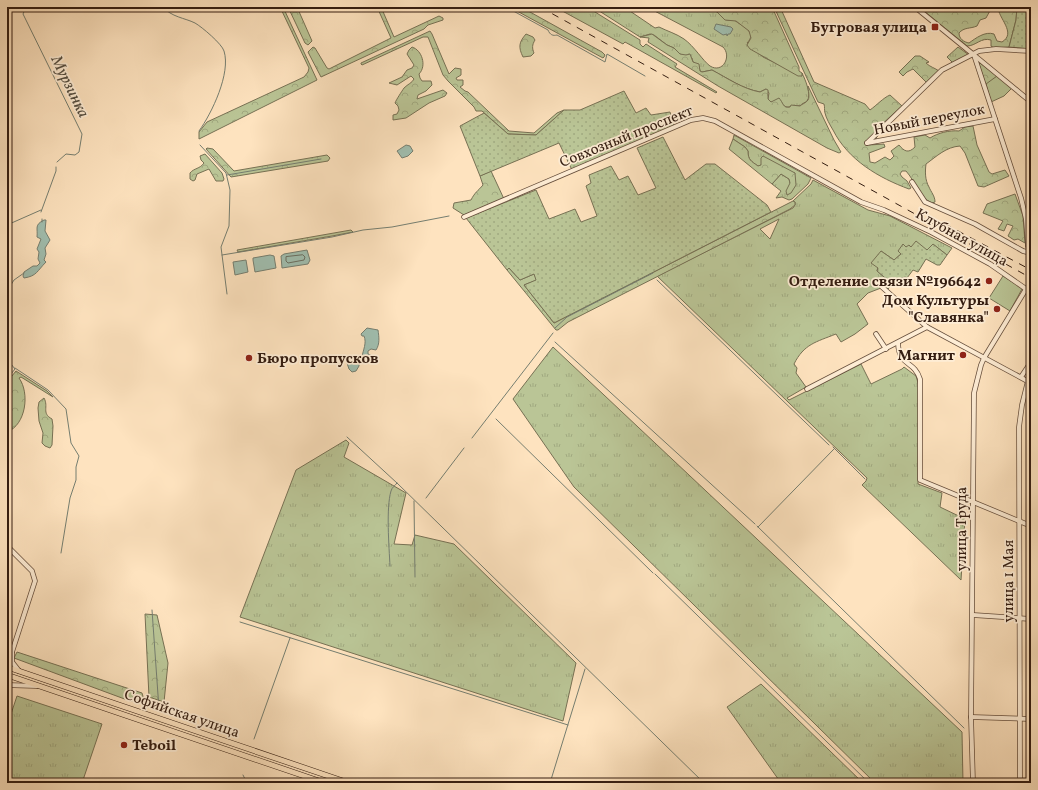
<svg xmlns="http://www.w3.org/2000/svg" width="1038" height="790" font-family="Vollkorn,serif">
<style>
.grass{fill:url(#grass-tufts);stroke:#777154;fill-rule:evenodd}
.forest{fill:url(#forest-crowns);stroke:#777154}
.park{fill:#bac596;stroke:#777154}
.garden{fill:url(#garden-dots);stroke:#777154}
.water{fill:#a0beaf;stroke:#757e70}
.lines{fill:none;stroke-linecap:round;stroke-linejoin:round}
.shore{stroke:#6a6e60;stroke-width:1}
.stream{stroke:#757e70;stroke-width:1}
.minor-casing{stroke:#664e3c;stroke-width:5.5}
.major-casing{stroke:#341d11;stroke-width:6}
.minor{stroke:#feedd5;stroke-width:4}
.major{stroke:#fee3bf;stroke-width:5}
.rail{stroke:#341d11;stroke-width:1;stroke-dasharray:7 7;stroke-linecap:butt}
.poi-dot{fill:#8f2418;stroke:#feedd5;stroke-width:1.5}
.labels{text-anchor:middle;stroke-width:3.5;stroke-linejoin:round;paint-order:stroke}
.poi-label{font-size:15px;font-weight:bold;fill:#341d11;stroke:#feedd5;text-anchor:end}
.street-label{font-size:15px;fill:#341d11;stroke:#feedd5}
.water-label{font-size:16px;font-style:italic;fill:#544d40;stroke:#feedd5}
</style>
<defs>
<pattern id="grass-tufts" width="24" height="20" patternUnits="userSpaceOnUse"><rect width="24" height="20" fill="#bac596"/><path d="M3 7l-1-3M5 7V3M7 7l1-3M15 17l-1-3M17 17v-4M19 17l1-3" fill="none" stroke="#a0a980"/></pattern>
<pattern id="forest-crowns" width="20" height="18" patternUnits="userSpaceOnUse"><rect width="20" height="18" fill="#bac596"/><path d="M2 6a3 3 0 1 1 6 0M12 15a3 3 0 1 1 6 0" fill="none" stroke="#a0a980"/></pattern>
<pattern id="garden-dots" width="8" height="8" patternUnits="userSpaceOnUse"><rect width="8" height="8" fill="#bac596"/><path d="M2 2h.1M6 6h.1" fill="none" stroke="#a0a980" stroke-width="1.8" stroke-linecap="round"/></pattern>
</defs>
<rect width="100%" height="100%" fill="#fee3bf"/>
<filter id="stains"><feTurbulence type="fractalNoise" baseFrequency=".005" numOctaves="4"/><feColorMatrix values="0 0 0 0 .2 0 0 0 0 .09 0 0 0 0 .02 0 0 0 .5 -.17"/></filter>
<radialGradient id="worn" r=".72"><stop offset=".6" stop-color="#630" stop-opacity="0"/><stop offset="1" stop-color="#630" stop-opacity=".3"/></radialGradient>
<g class="grass">
<path d="M555,7H587L640,40V44L643,47L646,44L677,64L675,67L717,92L716,93L625,42L623,44Z"/>
<path d="M593,7H624L655,28L659,27C667,31 677,34 684,39C694,46 703,61 710,66C723,74 732,56 723,47L647,7H708C711,9 715,10 717,12C723,17 724,22 734,20C742,26 758,32 747,43L763,57L802,76V73C805,79 812,95 807,101C805,103 802,103 800,106C794,104 790,109 784,106L780,100L771,102H769L768,99L769,93L766,89L760,92C743,89 727,78 712,70L702,72L700,71C699,65 698,66 693,62L692,58L680,54L674,48L667,45L654,35L650,34L640,37Z"/>
<path d="M958,47L969,55L950,64L952,62L947,57Z"/>
<path d="M734,135L811,178L808,184L792,199L789,200L782,197L776,198L781,191L772,184L781,174L789,179L790,183L795,173L761,165L758,166C751,161 748,160 748,151L745,147L733,139Z"/>
<path d="M813,180L868,210L890,216L952,248L947,255L934,245L927,250L906,247L903,244L901,254L894,260L881,251L877,271L890,282H895L888,289L881,284L878,286L881,288L868,293L857,304L868,324L855,334L841,342L836,334C816,342 804,344 794,364L797,368L796,373L806,387L787,398L789,400L861,364L871,384L902,369L904,367L916,376L919,386L918,484L942,493L940,507L965,519L961,580L862,485L866,481L867,478L657,276L793,208L795,205V202L793,201L811,184ZM779,219L770,239L760,229Z"/>
<path d="M553,347L962,732L963,783H875L574,487L513,399Z"/>
<path d="M346,440L349,443L344,457L406,493L394,544L412,545L415,535L454,544L576,663L563,721L240,617L296,470Z"/>
<path d="M761,684L863,783H781L727,707Z"/>
<path d="M17,696L102,724L82,783H7V726Z"/>
</g>
<g class="forest">
<path d="M280,7H283L317,80L199,139V132L207,122L304,77L308,72L309,68Z"/>
<path d="M288,7H297L312,41L308,45L305,43Z"/>
<path d="M377,7H381L394,37L439,16L443,18V20L428,25L424,29L321,77L308,52L313,47L315,48L327,68L329,69L391,38Z"/>
<path d="M519,7H521L602,52L605,55L604,57L603,58L517,11L516,9Z"/>
<path d="M708,7H726L734,10L740,11L742,7H772L799,67V71L802,73V76H798L750,49L747,45L751,38L749,31L736,21L725,20L717,12Z"/>
<path d="M774,7H780L814,82L865,104L870,110C877,105 883,98 890,95L902,106L880,126L876,139L869,142V145L884,144L885,147L869,153L870,162L875,163L885,157L890,160L894,156L891,151L899,145C904,151 908,154 915,147L914,137L925,135L930,138C938,133 949,130 959,131L965,127L973,126L977,145L989,172L992,174L1005,170L1009,176L984,187L978,186L965,153L960,146C946,147 937,156 926,164C925,172 925,180 929,187C931,192 935,196 935,202L932,203C920,198 915,181 906,171H902L900,174L902,177L907,181L911,188L909,189C879,178 848,160 833,130C830,125 826,118 825,113C824,110 825,107 824,104L818,102Z"/>
<path d="M924,7H992L986,18L980,20L977,26C970,29 964,27 959,33C959,39 964,42 969,43C976,38 985,31 994,34L997,41L1002,42C1017,33 998,18 998,7H1017L1016,20L1009,47L994,48L991,46V40C981,37 976,46 967,46L924,11Z"/>
<path d="M430,31L432,34L449,74L455,68L461,69V75L456,78L457,80H463V85L460,87L465,91L468,92L509,131L534,133L557,113L564,110L536,135L508,134L482,111H476L474,107L448,81L443,75L428,37H423L362,65L361,64V63Z"/>
<path d="M526,34L533,37L535,40C532,45 532,48 534,53L531,56L523,57C518,47 519,42 526,34Z"/>
<path d="M652,34L667,45L674,48L680,54L686,55L690,54L693,62L699,64L700,71L702,72L712,70C727,78 743,89 760,92L766,89L768,90V99L771,102L779,98C783,102 783,109 790,107L791,105L800,106C802,104 806,103 808,100C810,97 808,90 808,86L834,140L841,152L839,153L827,148L718,86L648,42L649,38L640,37Z"/>
<path d="M412,47C422,50 427,66 419,74L420,78L422,81H431L432,85L426,91L418,95L417,99L443,90L447,93L445,96L429,103L406,118L393,120V115L397,114L399,110L398,106L395,103C396,100 402,91 404,88C408,84 412,83 414,79L411,76L397,85L389,83L402,77L407,70L412,68L414,65L407,54L409,50Z"/>
<path d="M915,56H920L929,62L926,63C930,67 935,68 939,71L927,83L913,69L907,72L903,76L899,72Z"/>
<path d="M980,63L997,76L987,89L979,64Z"/>
<path d="M733,139L745,147L748,151C748,160 751,161 758,166L761,165V158L763,156L795,173L796,185L791,193L787,195L786,191L790,183L789,179L781,174L772,184L729,149Z"/>
<path d="M207,148L213,149L234,171L327,155L330,158L328,161L231,177L206,149Z"/>
<path d="M205,154L222,173L224,179L223,181H216L209,169L197,174L195,180L193,181L190,179V173C194,168 200,169 204,163L201,160L200,156Z"/>
<path d="M491,171L504,199L464,215L453,208L454,203L471,200C475,192 478,191 483,185L480,176Z"/>
<path d="M1015,194L1023,216L1025,243L1018,239L1014,240L1008,236L1013,226L1007,224L1004,231L998,229L1003,221L983,213L987,204Z"/>
<path d="M793,201L795,202V205L790,209L568,322L558,330H556L507,270L509,268L520,280L534,274L537,280L524,285L554,323Z"/>
<path d="M351,230L353,232L332,236L238,252L237,250Z"/>
<path d="M16,371L47,391L53,397L21,377L19,378C30,393 26,425 7,432V382Z"/>
<path d="M44,398C49,407 41,413 52,419L53,426L52,445L50,448L45,446L42,443L43,433L39,421L38,408L39,402Z"/>
<path d="M145,614L157,615L168,663L164,702L149,697Z"/>
<path d="M17,652L142,693L144,700L130,701L14,658Z"/>
</g>
<g class="park">
<path d="M997,76L1012,88L1004,96L991,102L986,84Z"/>
<path d="M1003,276L1020,287L1022,289L1010,311L989,298Z"/>
</g>
<g class="garden">
<path d="M1017,7H1031V49L1009,47L1016,20Z"/>
<path d="M624,91L636,113L646,108L651,115L670,112L674,126L572,170L559,143L480,176L460,126L484,113L508,134L536,135L564,110H580Z"/>
<path d="M663,137L685,180L706,164H715L767,205L771,212L554,323L524,285L536,280L534,274L520,280L509,268L507,270L466,218L536,190L549,219L575,209L581,222L597,216L586,186L591,183L589,175L611,166L619,180L628,176L638,195L656,188L637,148Z"/>
<path d="M916,241L927,250L933,244L947,255L940,265H937L926,259L918,272L913,270L907,278L905,277L895,282H890L877,271L878,268L871,263L881,251L894,260L901,254L898,251L903,244L906,247L909,245L911,247Z"/>
</g>
<g class="water">
<path d="M716,24L731,27L733,29L730,34H728L727,36V34L723,35L714,29Z"/>
<path d="M406,145L410,146L413,151L408,156L402,158L397,151Z"/>
<path d="M44,220H46L45,231L50,240L45,248L46,254L44,260L46,262C37,271 37,276 24,278L23,276L24,272L33,266H37L40,263L38,259L39,252L37,249L41,239L37,237C38,228 34,225 44,220Z"/>
<path d="M307,250L310,260L308,264L282,268L281,256L284,254Z"/>
<path d="M270,255L274,256L276,268L255,272L253,260V258Z"/>
<path d="M246,260L248,272L235,275L233,262Z"/>
<path d="M367,328L378,330C379,337 380,344 376,350L371,349L368,351V354L371,355L372,359H365L362,362L359,361V366L356,371L352,372L349,369L347,363L352,358L358,359L362,357C363,350 367,343 364,336H362L361,334Z"/>
</g>
<g class="lines">
<path class="shore" d="M303,255L305,257L304,260L288,263L286,261V257Z"/>
<g class="stream">
<path d="M26,7L23,14L82,134L79,152L75,155L66,154L57,162"/>
<path d="M163,7C171,17 185,18 195,23C202,27 222,44 224,51C231,73 212,113 199,131"/>
<path d="M506,7L548,30C550,35 553,36 557,35L605,62L607,54L645,76"/>
<path d="M200,145L226,173L230,190L229,226L221,247L227,294"/>
<path d="M227,175L321,159"/>
<path d="M41,212L56,171V167"/>
<path d="M42,219V222"/>
<path d="M7,225L41,210"/>
<path d="M222,255L332,237L363,230L392,227L449,216"/>
<path d="M657,280L829,445"/>
<path d="M7,291L14,280L24,273"/>
<path d="M555,328L567,317L653,273"/>
<path d="M555,342L755,524"/>
<path d="M7,359L15,369L7,379"/>
<path d="M15,368L48,390L66,409L71,443L79,456L76,467V480L70,498L61,553"/>
<path d="M496,419L653,573"/>
<path d="M347,437L397,483L704,783"/>
<path d="M472,438L553,333"/>
<path d="M833,447L865,479"/>
<path d="M426,498L464,448"/>
<path d="M414,501L415,577"/>
<path d="M757,526L964,728"/>
<path d="M758,527L834,449"/>
<path d="M390,566C389,546 386,508 391,491C392,487 395,486 397,483"/>
<path d="M655,574L869,783"/>
<path d="M152,610L159,709"/>
<path d="M240,622L568,725"/>
<path d="M254,739L290,638"/>
<path d="M243,775L247,783"/>
<path d="M550,783L585,669"/>
</g>
<defs>
<g id="minor">
<path d="M915,7L974,55L1021,198L1026,219L1028,246L1031,254"/>
<path d="M974,55L1031,102"/>
<path d="M867,143L942,70L979,51L996,49L1031,51"/>
<path d="M867,143L995,119"/>
<path d="M912,182L925,202L975,224L1023,251L1031,253"/>
<path d="M464,217L691,120L703,118L715,121L861,202L884,210L931,232L990,264L1026,289H1031"/>
<path d="M882,287L927,327L1031,383"/>
<path d="M876,334L886,349"/>
<path d="M898,343C899,367 914,360 920,379V480L1031,526"/>
<path d="M1021,377L1031,362"/>
<path d="M807,389L927,327"/>
<path d="M7,546L32,571L35,581L12,652"/>
<path d="M973,615L1031,619"/>
<path d="M7,659L12,652V662L19,671"/>
<path d="M7,685L37,686"/>
<path d="M971,717L1031,719"/>
<path d="M973,783L971,717L974,393L981,365L984,358L1026,289"/>
<path d="M1020,783L1019,427L1022,405L1028,381"/>
</g>
<g id="major">
<path d="M7,667L349,783"/>
<path d="M7,675L325,783"/>
</g>
</defs>
<use href="#minor" class="minor-casing"/>
<use href="#major" class="major-casing"/>
<use href="#minor" class="minor"/>
<use href="#major" class="major"/>
<g class="rail">
<path d="M540,7L1031,278"/>
<path d="M945,224L1031,270"/>
</g>
</g>
<g class="poi-dot">
<rect x="931" y="23" width="8" height="8" rx="2"/>
<circle cx="989" cy="281" r="4"/>
<circle cx="997" cy="309" r="4"/>
<circle cx="963" cy="355" r="4"/>
<circle cx="249" cy="358" r="4"/>
<circle cx="124" cy="745" r="4"/>
</g>
<g class="labels">
<g class="poi-label">
<text x="927" y="32">Бугровая улица</text>
<text x="981" y="286">Отделение связи №196642</text>
<text x="989" y="305">Дом Культуры<tspan x="989" dy="17">"Славянка"</tspan></text>
<text x="955" y="360">Магнит</text>
<text x="257" y="363" text-anchor="start">Бюро пропусков</text>
<text x="132" y="750" text-anchor="start">Teboil</text>
</g>
<g class="street-label">
<text transform="translate(929 119) rotate(-11)" y="5">Новый переулок</text>
<text transform="translate(626 136) rotate(-22)" y="5">Совхозный проспект</text>
<text transform="translate(962 237) rotate(29)" y="5">Клубная улица</text>
<text transform="translate(961 529) rotate(-90)" y="5">улица Труда</text>
<text transform="translate(1008 581) rotate(-90)" y="5">улица 1 Мая</text>
<text transform="translate(182 713) rotate(19)" y="5">Софийская улица</text>
</g>
<g class="water-label">
<text transform="translate(71 86) rotate(64)" y="6">Мурзинка</text>
</g>
</g>
<rect width="1038" height="790" fill="none" stroke="#fee3bf" stroke-width="24"/>
<rect x="8" y="8" width="1022" height="774" fill="none" stroke="#341d11" stroke-width="2"/>
<rect x="12" y="12" width="1014" height="766" fill="none" stroke="#341d11"/>
<rect width="100%" height="100%" filter="url(#stains)"/>
<rect width="100%" height="100%" fill="url(#worn)"/>
</svg>
